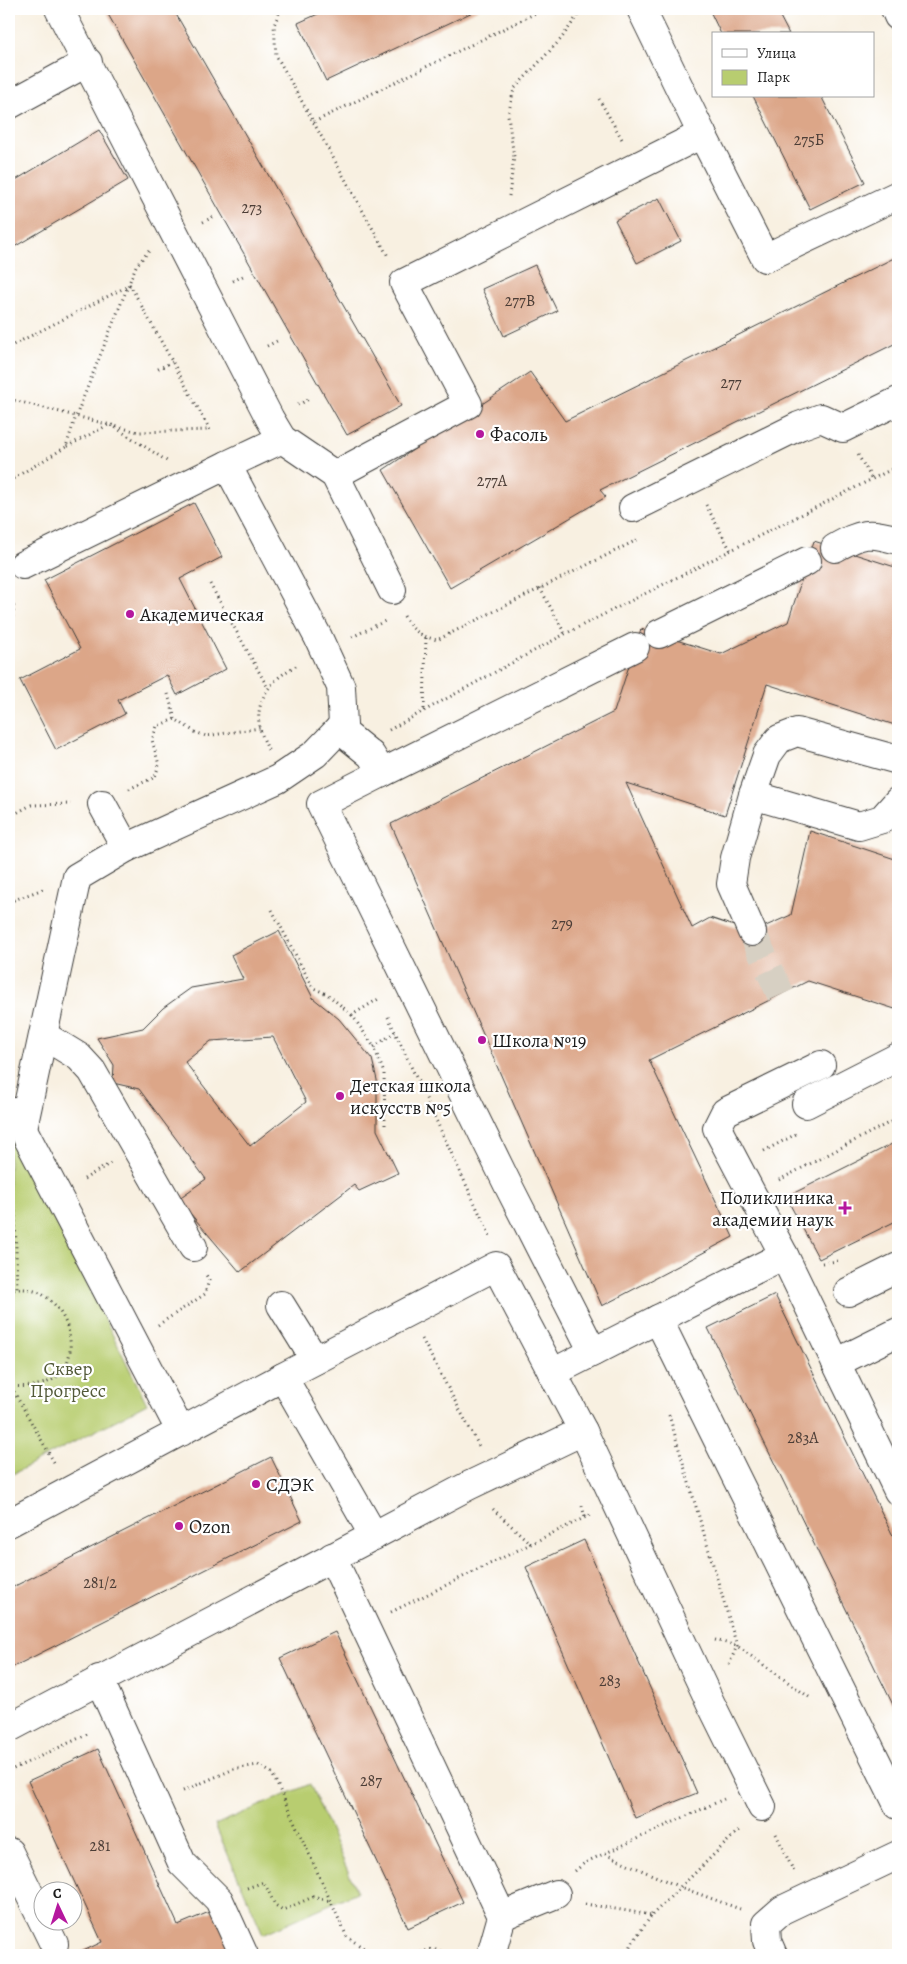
<svg xmlns="http://www.w3.org/2000/svg" width="907" height="1964" font-family="Alegreya,serif">
<style>
.green{fill:#b8cd70;stroke:#6a7446}
.building{fill:#dca688;fill-rule:evenodd}
.lines{fill:none;stroke-linecap:round;stroke-linejoin:round}
.minor-tunnel{stroke:#d7d0c3;stroke-width:28;stroke-dasharray:28 14;stroke-linecap:butt}
.minor-casing{stroke:#3d3c3a;stroke-width:30}
.path{stroke:#3d3c3a;stroke-width:3;stroke-dasharray:1 4;stroke-linecap:butt}
.minor{stroke:#fff;stroke-width:28}
.poi-dot{fill:#b5179e;stroke:#fff;stroke-width:2}
.labels{text-anchor:middle;stroke-width:4.5;stroke-linejoin:round;paint-order:stroke}
.number-label{font-size:16px;fill:#4c3e37}
.poi-label{font-size:19px;fill:#1c1c1c;stroke:#fff;text-anchor:start}
.park-label{font-size:19px;fill:#535a39;stroke:#fff}
</style>
<rect width="100%" height="100%" fill="#fff"/>
<filter id="ink" filterUnits="userSpaceOnUse"><feTurbulence type="fractalNoise" baseFrequency=".02" numOctaves="2"/><feDisplacementMap in="SourceGraphic" scale="10" xChannelSelector="R" yChannelSelector="G"/><feConvolveMatrix kernelMatrix="1 2 1 2 8 2 1 2 1" color-interpolation-filters="sRGB"/></filter>
<filter id="wash" filterUnits="userSpaceOnUse"><feTurbulence type="fractalNoise" baseFrequency=".0096" numOctaves="4" result="noise"/><feDisplacementMap in="SourceGraphic" scale="20" xChannelSelector="R" yChannelSelector="G"/><feGaussianBlur stdDeviation="1.12" result="paint"/><feColorMatrix in="noise" values="0 0 0 0 0 0 0 0 0 0 0 0 0 0 0 0 0 1.4 0 .05"/><feComposite in="paint" operator="in"/></filter>
<g filter="url(#wash)">
<rect width="100%" height="100%" fill="#f8f0e1"/>
<g class="green">
<path d="M9,1126L147,1404L9,1476Z"/>
<path d="M310,1784L357,1892L263,1934L215,1825Z"/>
</g>
<g id="blocks">
<g class="building">
<path d="M105,9H173L401,406L347,435Z"/>
<path d="M329,9H479L326,81L298,23Z"/>
<path d="M709,9H776L789,34H721Z"/>
<path d="M753,96H821L865,182L810,209Z"/>
<path d="M99,130L128,180L9,250V184Z"/>
<path d="M659,198L681,241L637,263L615,220Z"/>
<path d="M898,256V342L600,490L606,497L450,588L383,470L530,372L565,421Z"/>
<path d="M535,265L557,311L504,336L482,289Z"/>
<path d="M194,503L222,557L180,579L226,669L177,695L167,675L118,700L125,714L56,750L20,680L80,649L44,580Z"/>
<path d="M814,541L898,568V726L767,684L725,815L626,783L692,928L710,918L752,932L791,915L810,831L898,860V1010L808,981L649,1060L733,1237L602,1306L391,824L614,712L641,629L721,654L788,622Z"/>
<path d="M279,931L313,998L339,1019L372,1059L377,1080V1130L398,1173L359,1191L354,1185L240,1272L178,1199L206,1179L139,1089L113,1083L114,1065L97,1038L143,1028L163,1008L191,988L243,979L231,955ZM273,1037L306,1102L250,1146L185,1062L211,1041Z"/>
<path d="M898,1141V1220L819,1259L786,1197Z"/>
<path d="M775,1295L898,1546V1715L708,1328Z"/>
<path d="M271,1457L302,1521L9,1669V1589Z"/>
<path d="M584,1540L697,1793L635,1818L526,1567Z"/>
<path d="M335,1632L463,1902L408,1928L280,1658Z"/>
<path d="M98,1749L178,1925L214,1910L235,1955H75L102,1942L28,1781Z"/>
</g>
</g>
</g>
<g filter="url(#ink)">
<use href="#blocks" fill-opacity="0" stroke="#3d3c3a" stroke-width="1"/>
<g class="lines">
<path class="minor-tunnel" d="M752,932L781,995"/>
<defs>
<g id="minor">
<path d="M59,9L270,419L282,439L335,475L392,590"/>
<path d="M641,9L702,134"/>
<path d="M895,9L898,16"/>
<path d="M9,105L88,62"/>
<path d="M335,475L468,404L404,283L702,134L765,258L898,195"/>
<path d="M633,508L799,426L821,418L843,428L898,401"/>
<path d="M835,548C862,533 868,531 898,540"/>
<path d="M23,565L227,465"/>
<path d="M659,634L807,561"/>
<path d="M339,729L371,755L382,773L321,804L508,1185L593,1352"/>
<path d="M382,773L635,647"/>
<path d="M753,795L767,755L779,739L797,732L898,760"/>
<path d="M102,804L126,848"/>
<path d="M752,932L731,884L735,858L753,795L859,826L882,819L898,801"/>
<path d="M43,1035L79,1057L92,1071L193,1247"/>
<path d="M821,1065L725,1112L717,1128L784,1255L898,1491"/>
<path d="M806,1104L898,1057"/>
<path d="M14,1112L181,1432"/>
<path d="M23,1128L77,877L126,848L278,779L315,754L343,725L341,687L318,637L227,465L282,439"/>
<path d="M848,1292L898,1267"/>
<path d="M281,1305L315,1360"/>
<path d="M658,1319L898,1805"/>
<path d="M836,1363L898,1332"/>
<path d="M552,1373L784,1255"/>
<path d="M283,1377L496,1266L583,1431L711,1704L762,1807"/>
<path d="M9,1523L283,1377L374,1536"/>
<path d="M332,1557L502,1916L491,1955"/>
<path d="M99,1679L182,1863L219,1900L244,1955"/>
<path d="M9,1728L468,1486L583,1431"/>
<path d="M9,1852L54,1944"/>
<path d="M502,1916L556,1894"/>
<path d="M773,1955L767,1941L766,1924L782,1910L898,1855"/>
</g>
</defs>
<use href="#minor" class="minor-casing"/>
<g class="path">
<path d="M281,9L274,25L276,55L389,258"/>
<path d="M599,99L623,141"/>
<path d="M314,122L544,9"/>
<path d="M509,196L514,157L508,115L514,89L561,39L582,9"/>
<path d="M203,222L213,217"/>
<path d="M149,251L136,266L76,416L66,447L110,424L167,461"/>
<path d="M233,281L245,275"/>
<path d="M267,346L279,340"/>
<path d="M9,347L130,285L210,430L138,432L9,399"/>
<path d="M158,369L172,362"/>
<path d="M298,405L311,398"/>
<path d="M858,455L872,479"/>
<path d="M9,481L66,447"/>
<path d="M706,505L731,551"/>
<path d="M210,584L268,688"/>
<path d="M540,588L565,634"/>
<path d="M9,597L14,607L12,622L9,625"/>
<path d="M404,616C412,631 421,636 437,640L639,539"/>
<path d="M352,637L385,621"/>
<path d="M168,694L175,719"/>
<path d="M424,709L426,637"/>
<path d="M389,730L565,634L898,466"/>
<path d="M268,750C265,742 260,732 259,724C256,696 275,676 298,665"/>
<path d="M129,789L155,777L159,765L152,740L157,726L175,719L195,732L206,736L260,728"/>
<path d="M9,817L31,805L71,804"/>
<path d="M9,902L43,889"/>
<path d="M272,910L313,988L327,994L352,1015L380,998"/>
<path d="M352,1015L374,1047"/>
<path d="M388,1017L490,1236"/>
<path d="M385,1125L384,1073L374,1047L395,1032"/>
<path d="M764,1151L798,1133"/>
<path d="M84,1179L111,1163"/>
<path d="M779,1180L898,1118"/>
<path d="M9,1198L15,1208L17,1289"/>
<path d="M822,1263L838,1261"/>
<path d="M9,1291C64,1274 97,1369 42,1384C31,1387 21,1387 10,1386"/>
<path d="M158,1325L205,1294L209,1280L205,1273"/>
<path d="M422,1339L480,1448"/>
<path d="M9,1383L55,1464"/>
<path d="M9,1394L17,1399"/>
<path d="M669,1415L737,1646L728,1667"/>
<path d="M582,1506L585,1517"/>
<path d="M493,1509L531,1544"/>
<path d="M391,1612L590,1515"/>
<path d="M715,1640L737,1646L809,1697"/>
<path d="M9,1771L90,1733"/>
<path d="M183,1791L234,1769L258,1765L272,1773L347,1937L374,1955"/>
<path d="M776,1834L794,1872"/>
<path d="M605,1854L680,1887L740,1909"/>
<path d="M575,1871L586,1862L724,1799"/>
<path d="M247,1888L264,1882L275,1905L283,1910L313,1897L330,1901"/>
<path d="M585,1904L652,1915L632,1943L628,1955"/>
<path d="M652,1915L741,1828"/>
<path d="M411,1955L433,1949L455,1955"/>
</g>
<use href="#minor" class="minor"/>
</g>
</g>
<g class="poi-dot">
<circle cx="480" cy="434" r="5"/>
<circle cx="130" cy="614" r="5"/>
<circle cx="482" cy="1040" r="5"/>
<circle cx="340" cy="1096" r="5"/>
<path d="M842.5 1200.5h5v5h5v5h-5v5h-5v-5h-5v-5h5z"/>
<circle cx="256" cy="1484" r="5"/>
<circle cx="179" cy="1526" r="5"/>
</g>
<g class="labels">
<g class="number-label">
<text x="809" y="145">275Б</text>
<text x="252" y="213">273</text>
<text x="520" y="306">277В</text>
<text x="731" y="388">277</text>
<text x="492" y="486">277А</text>
<text x="562" y="929">279</text>
<text x="803" y="1443">283А</text>
<text x="100" y="1588">281/2</text>
<text x="610" y="1686">283</text>
<text x="371" y="1786">287</text>
<text x="100" y="1851">281</text>
</g>
<g class="poi-label">
<text x="490" y="441">Фасоль</text>
<text x="140" y="621">Академическая</text>
<text x="492" y="1047">Школа №19</text>
<text x="350" y="1092">Детская школа<tspan x="350" dy="22">искусств №5</tspan></text>
<text x="834" y="1204" text-anchor="end">Поликлиника<tspan x="834" dy="22">академии наук</tspan></text>
<text x="266" y="1491">СДЭК</text>
<text x="189" y="1533">Ozon</text>
</g>
<g class="park-label">
<text x="68" y="1375">Сквер<tspan x="68" dy="22">Прогресс</tspan></text>
</g>
</g>
<rect width="907" height="1964" fill="none" stroke="#fff" stroke-width="30"/>
<rect x="712" y="32" width="162" height="65" fill="#ffffff" stroke="#a4a4a4"/>
<rect x="722" y="49" width="25" height="8" fill="#ffffff" stroke="#a4a4a4"/>
<text x="757" y="58" font-size="15" fill="#1c1c1c">Улица</text>
<rect x="722" y="70" width="25" height="15" fill="#b8cd70" stroke="#a4a4a4"/>
<text x="757" y="82" font-size="15" fill="#1c1c1c">Парк</text>
<g transform="translate(58 1906) rotate(356)"><circle r="24" fill="#ffffff" stroke="#a4a4a4"/>
<path d="M0-4L9 19L0 12L-9 19Z" fill="#b5179e"/>
<text y="-8" font-size="14" font-weight="bold" text-anchor="middle" fill="#1c1c1c">С</text>
</g>
</svg>
